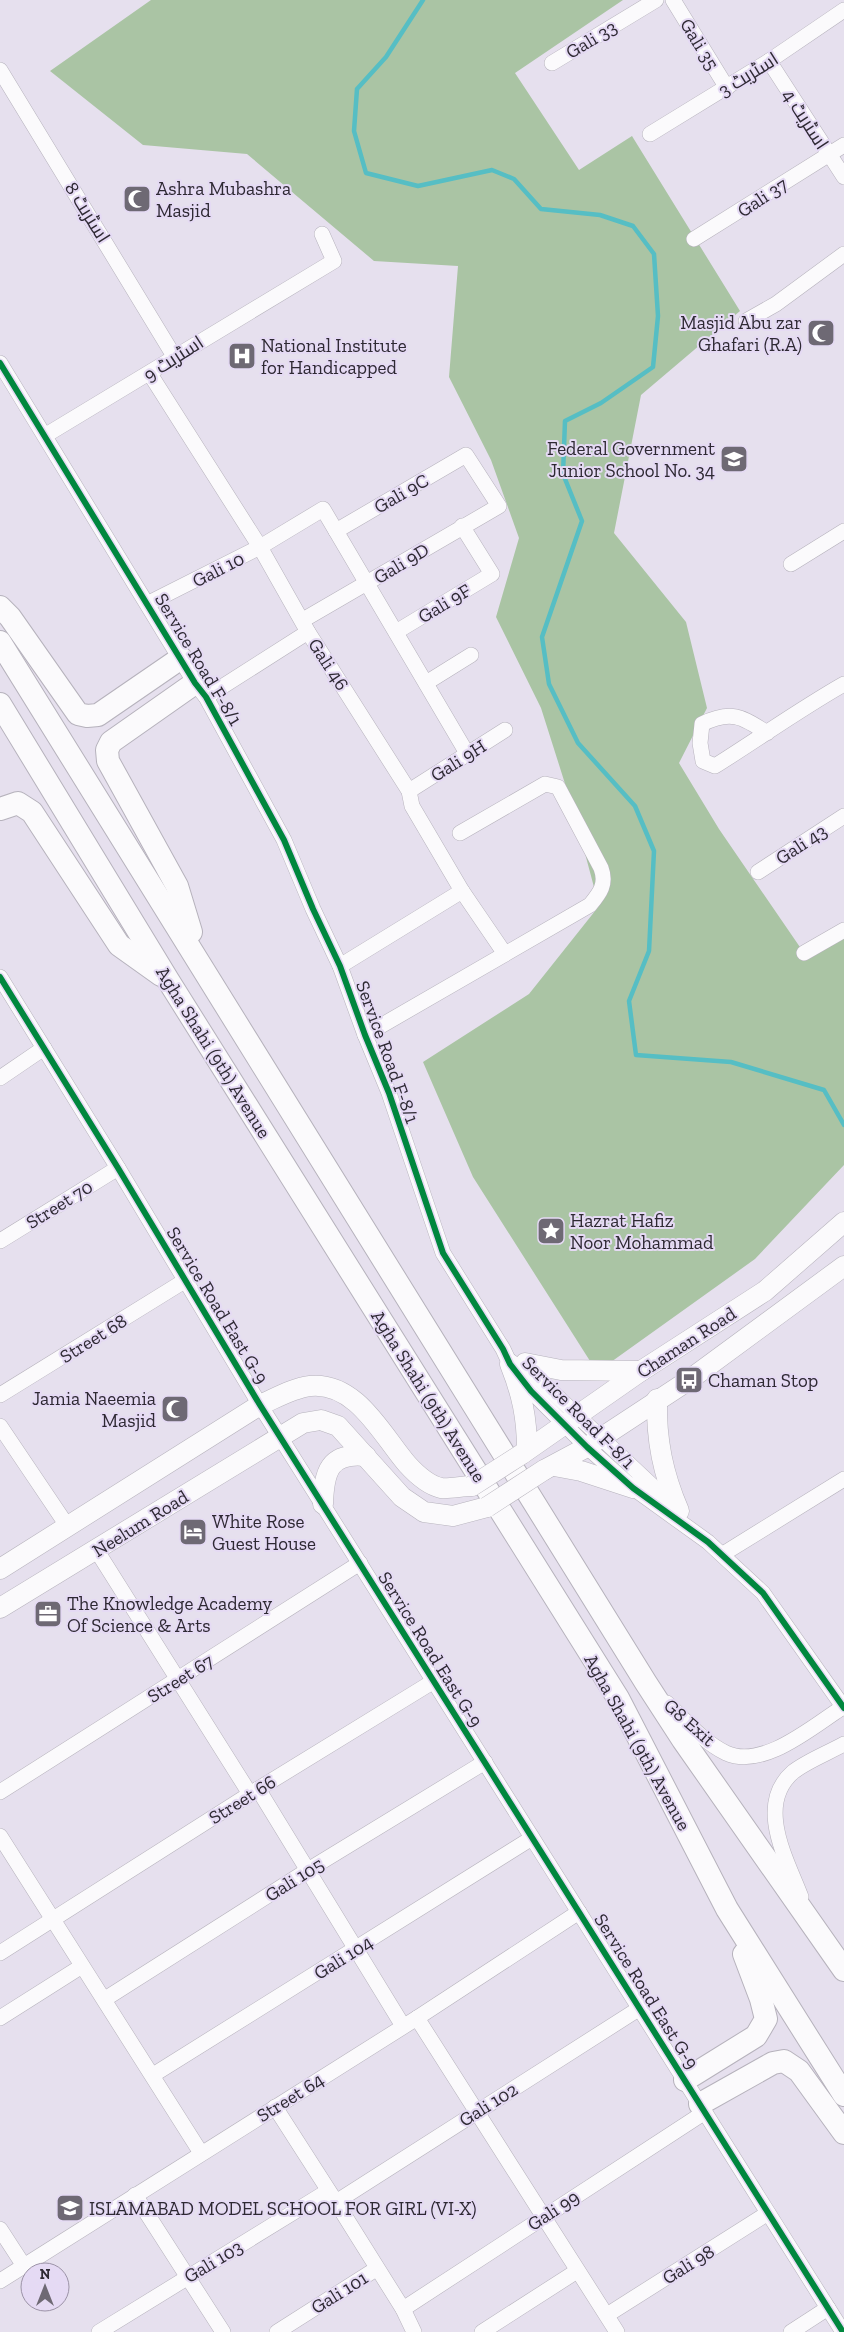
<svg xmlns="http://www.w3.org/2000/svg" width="844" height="2332" font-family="'Zilla Slab',Cairo,serif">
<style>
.forest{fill:#aac4a4}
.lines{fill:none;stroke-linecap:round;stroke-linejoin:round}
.stream{stroke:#56bec4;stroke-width:4.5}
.street-casing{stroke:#b6b2bc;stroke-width:16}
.secondary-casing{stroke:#b6b2bc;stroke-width:21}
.primary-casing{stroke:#b6b2bc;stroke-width:24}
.street{stroke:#fbfafc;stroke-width:15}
.secondary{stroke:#fbfafc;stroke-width:20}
.primary{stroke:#fbfafc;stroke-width:22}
.secondary-bridge-casing{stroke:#b6b2bc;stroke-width:21;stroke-linecap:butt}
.secondary-bridge{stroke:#fbfafc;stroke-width:20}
.cycleway-casing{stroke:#e5daf4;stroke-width:9}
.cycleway{stroke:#00873e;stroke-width:6}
.labels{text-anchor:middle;stroke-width:4;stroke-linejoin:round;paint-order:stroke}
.street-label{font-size:19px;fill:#2e2933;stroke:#e5daf4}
.poi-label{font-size:19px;fill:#2e2933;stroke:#e5daf4;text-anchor:start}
</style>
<rect width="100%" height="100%" fill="#e6e0ee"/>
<path class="forest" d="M151,0H623L515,73L579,170L632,136L740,311L641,395L614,533L686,622L707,708L679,763L719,829L804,953L844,931V1165L755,1259L597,1372L473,1177L423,1062L529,994L599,906L574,812L541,708L496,617L519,538L491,460L449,377L458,266L374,261L247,154L143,145L50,71Z"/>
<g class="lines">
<path class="stream" d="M423,0L386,57L357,89L354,131L366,173L418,186L492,170L514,179L541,209L600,215L633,226L654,254L658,316L653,367L601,403L565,421L563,474L582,521L542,637L549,684L578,743L635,806L654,851L649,951L629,1001L636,1055L731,1062L824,1090L844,1125"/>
<defs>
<g id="street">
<path d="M673,0L727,88"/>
<path d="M769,61L844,177"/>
<path d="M552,63L656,0"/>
<path d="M0,70L174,356"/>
<path d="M650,134L769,61L844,10"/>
<path d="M694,239L844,145"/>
<path d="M746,321L776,304L844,254"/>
<path d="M0,363L195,683L206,697L284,840L313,909L340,966L365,1035L389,1093L443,1253L503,1349L510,1364L531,1391L587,1447L633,1488L708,1542L763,1593L844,1708"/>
<path d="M150,374L260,547L308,632L409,791L412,806L462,891L505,954"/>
<path d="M46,435L334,261L322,234"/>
<path d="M791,564L844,531"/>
<path d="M149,603L260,547L323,509L468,755"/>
<path d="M303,620L499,506L466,455L336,531"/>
<path d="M396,632L492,574L462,526"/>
<path d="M426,683L471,655"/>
<path d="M206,697L308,632"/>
<path d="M767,733C742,716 730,710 702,724L700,743L703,761L715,766C758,739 800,709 844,684"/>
<path d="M409,791L505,730"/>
<path d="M758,872L844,816"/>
<path d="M804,953L844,930"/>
<path d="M340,966L462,891"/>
<path d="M0,977L118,1168L260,1405L843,2332"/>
<path d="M365,1035L590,905C600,893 607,884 601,868L558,787L545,784L460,833"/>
<path d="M0,1078L44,1048"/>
<path d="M0,1241L118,1168"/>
<path d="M524,1362L547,1387L675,1507"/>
<path d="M0,1395L186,1280"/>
<path d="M0,1426L68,1527"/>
<path d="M97,1551L250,1794"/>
<path d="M723,1554L844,1479"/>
<path d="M667,1703C685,1720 703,1742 726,1753C763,1770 813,1726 843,1707"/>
<path d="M258,1789L403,2026"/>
<path d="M0,1792L360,1563"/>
<path d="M0,1836L201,2153"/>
<path d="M801,1897C787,1860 755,1805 793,1772C807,1761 828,1753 844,1744"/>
<path d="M0,1953L250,1794L434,1681"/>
<path d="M105,1999L308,1870L485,1762"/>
<path d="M0,2018L82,1966"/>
<path d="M417,2018L617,2332"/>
<path d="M153,2075L532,1838"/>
<path d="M275,2107L336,2202L403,2309L414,2332"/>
<path d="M135,2195L223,2332"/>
<path d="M336,2202L640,2008"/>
<path d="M0,2229L24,2266"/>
<path d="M0,2281L417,2018L579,1912"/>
<path d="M403,2309L705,2112"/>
<path d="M607,2315L768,2213"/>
<path d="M99,2332L328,2191"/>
<path d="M277,2332L376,2269"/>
<path d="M482,2332L577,2271"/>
<path d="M791,2332L828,2308"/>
</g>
<g id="secondary">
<path d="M525,1363L561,1370L641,1371"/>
<path d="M510,1364C522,1394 527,1418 527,1450"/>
<path d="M657,1399C656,1440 663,1474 679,1511"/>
<path d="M522,1454L641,1371L765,1291L844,1222"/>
<path d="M554,1466L581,1471L633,1488"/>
<path d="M544,1470L587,1447L689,1380L844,1266"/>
<path d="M323,1504C324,1472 329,1452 366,1456"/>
<path d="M0,1569L260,1405C276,1398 293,1388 310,1386C356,1381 382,1435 407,1464C416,1474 428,1485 441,1488C450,1489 462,1486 472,1486"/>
<path d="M0,1608L303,1423L321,1420L338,1426L402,1497L424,1512L453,1516L487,1507"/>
</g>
<g id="primary">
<path d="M0,607L10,617L78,714L87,716L98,715L181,658"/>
<path d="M0,642L646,1683L683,1740L844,1970"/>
<path d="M0,704L168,980L618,1698L727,1909L844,2095"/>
<path d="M0,809L18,803L32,812L119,945L161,975"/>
<path d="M191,932L177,886L108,761L107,750L111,742L195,683"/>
<path d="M685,2080L756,2036L766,2019L761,1999L744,1954"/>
<path d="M700,2104L773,2063L784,2061L799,2071L844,2133"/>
</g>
</defs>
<use href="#street" class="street-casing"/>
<use href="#secondary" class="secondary-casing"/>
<use href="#primary" class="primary-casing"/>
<use href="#street" class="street"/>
<use href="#secondary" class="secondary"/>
<use href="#primary" class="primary"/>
<defs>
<g id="secondary-bridge">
<path d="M472,1486L522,1454"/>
<path d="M487,1507L544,1470"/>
</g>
</defs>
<use href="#secondary-bridge" class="secondary-bridge-casing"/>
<use href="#secondary-bridge" class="secondary-bridge"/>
<defs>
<g id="cycleway">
<path d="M0,363L195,683L206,697L284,840L313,909L340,966L365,1035L389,1093L443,1253L503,1349L510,1364L531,1391L587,1447L633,1488L708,1542L763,1593L844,1708"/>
<path d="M0,977L118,1168L260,1405L843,2332"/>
</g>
</defs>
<use href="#cycleway" class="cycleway-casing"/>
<use href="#cycleway" class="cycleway"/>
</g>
<defs>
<symbol id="mosque-square" viewBox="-11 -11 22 22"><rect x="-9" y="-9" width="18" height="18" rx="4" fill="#6e6974" stroke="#e5daf4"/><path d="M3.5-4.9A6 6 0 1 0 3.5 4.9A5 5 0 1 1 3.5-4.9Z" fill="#fff"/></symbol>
<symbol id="hospital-square" viewBox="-11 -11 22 22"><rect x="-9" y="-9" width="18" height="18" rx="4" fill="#6e6974" stroke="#e5daf4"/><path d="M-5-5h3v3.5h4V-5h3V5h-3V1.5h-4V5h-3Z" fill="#fff"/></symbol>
<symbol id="school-square" viewBox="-11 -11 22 22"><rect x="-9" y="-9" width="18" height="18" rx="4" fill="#6e6974" stroke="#e5daf4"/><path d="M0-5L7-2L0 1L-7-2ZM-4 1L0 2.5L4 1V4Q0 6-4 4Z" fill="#fff"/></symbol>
<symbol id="sight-square" viewBox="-11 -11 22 22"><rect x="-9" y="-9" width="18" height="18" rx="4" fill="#6e6974" stroke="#e5daf4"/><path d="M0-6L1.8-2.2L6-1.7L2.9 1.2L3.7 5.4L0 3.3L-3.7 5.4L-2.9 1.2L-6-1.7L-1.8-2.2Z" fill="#fff"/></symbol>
<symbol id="bus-square" viewBox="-11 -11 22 22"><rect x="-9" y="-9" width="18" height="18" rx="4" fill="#6e6974" stroke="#e5daf4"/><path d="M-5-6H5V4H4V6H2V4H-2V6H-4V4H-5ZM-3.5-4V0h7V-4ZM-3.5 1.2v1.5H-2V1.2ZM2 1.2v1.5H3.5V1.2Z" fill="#fff"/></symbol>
<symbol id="hotel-square" viewBox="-11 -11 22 22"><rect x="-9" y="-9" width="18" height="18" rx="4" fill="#6e6974" stroke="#e5daf4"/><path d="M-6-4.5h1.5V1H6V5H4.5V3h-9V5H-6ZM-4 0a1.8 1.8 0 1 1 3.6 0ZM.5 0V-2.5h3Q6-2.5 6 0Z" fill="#fff"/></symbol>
<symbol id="office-square" viewBox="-11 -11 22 22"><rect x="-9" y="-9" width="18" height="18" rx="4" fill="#6e6974" stroke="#e5daf4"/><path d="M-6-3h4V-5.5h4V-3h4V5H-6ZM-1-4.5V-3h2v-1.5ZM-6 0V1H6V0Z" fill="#fff"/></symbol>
</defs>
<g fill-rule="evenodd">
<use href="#mosque-square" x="121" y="183" width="32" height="32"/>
<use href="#mosque-square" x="805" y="317" width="32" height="32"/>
<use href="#hospital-square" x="226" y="340" width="32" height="32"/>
<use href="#school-square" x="718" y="443" width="32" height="32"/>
<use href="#sight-square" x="535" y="1215" width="32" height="32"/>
<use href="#bus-square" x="673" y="1364" width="32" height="32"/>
<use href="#mosque-square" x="159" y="1393" width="32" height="32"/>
<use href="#hotel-square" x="177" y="1516" width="32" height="32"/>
<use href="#office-square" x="32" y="1598" width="32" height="32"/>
<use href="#school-square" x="54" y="2192" width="32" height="32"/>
</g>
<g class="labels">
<g class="street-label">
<text transform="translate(591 39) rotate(-31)" y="7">Gali 33</text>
<text transform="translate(700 44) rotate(59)" y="7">Gali 35</text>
<text transform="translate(748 74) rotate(-32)" y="7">اسٹریٹ 3</text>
<text transform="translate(806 119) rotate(57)" y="7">اسٹریٹ 4</text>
<text transform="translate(762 197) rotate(-33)" y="7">Gali 37</text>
<text transform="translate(88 212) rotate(58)" y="7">اسٹریٹ 8</text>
<text transform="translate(173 358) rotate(-33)" y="7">اسٹریٹ 9</text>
<text transform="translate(401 493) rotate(-30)" y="7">Gali 9C</text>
<text transform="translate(401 563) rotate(-31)" y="7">Gali 9D</text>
<text transform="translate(218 569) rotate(-27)" y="7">Gali 10</text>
<text transform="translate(444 603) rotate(-31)" y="7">Gali 9F</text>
<text transform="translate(199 659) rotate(59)" y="7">Service Road F-8/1</text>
<text transform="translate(329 664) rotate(57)" y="7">Gali 46</text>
<text transform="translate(458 760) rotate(-32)" y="7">Gali 9H</text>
<text transform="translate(801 844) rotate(-33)" y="7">Gali 43</text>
<text transform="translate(214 1052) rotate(58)" y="7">Agha Shahi (9th) Avenue</text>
<text transform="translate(388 1052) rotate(70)" y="7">Service Road F-8/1</text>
<text transform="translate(59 1204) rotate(-32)" y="7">Street 70</text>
<text transform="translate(218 1305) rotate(59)" y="7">Service Road East G-9</text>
<text transform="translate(93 1338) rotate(-32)" y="7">Street 68</text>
<text transform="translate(686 1342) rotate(-33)" y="7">Chaman Road</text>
<text transform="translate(429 1396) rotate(58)" y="7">Agha Shahi (9th) Avenue</text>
<text transform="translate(579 1412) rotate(45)" y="7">Service Road F-8/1</text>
<text transform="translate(140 1523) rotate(-32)" y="7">Neelum Road</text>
<text transform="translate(431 1649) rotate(58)" y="7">Service Road East G-9</text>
<text transform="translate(180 1678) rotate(-32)" y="7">Street 67</text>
<text transform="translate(690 1722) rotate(41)" y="7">G8 Exit</text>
<text transform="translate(638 1742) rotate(61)" y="7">Agha Shahi (9th) Avenue</text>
<text transform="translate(242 1799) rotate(-32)" y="7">Street 66</text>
<text transform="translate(294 1879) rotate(-32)" y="7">Gali 105</text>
<text transform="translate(343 1957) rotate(-32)" y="7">Gali 104</text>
<text transform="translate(647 1991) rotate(58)" y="7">Service Road East G-9</text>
<text transform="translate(290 2097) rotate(-32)" y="7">Street 64</text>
<text transform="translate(488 2104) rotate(-32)" y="7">Gali 102</text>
<text transform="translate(553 2210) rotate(-33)" y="7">Gali 99</text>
<text transform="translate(213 2261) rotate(-31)" y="7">Gali 103</text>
<text transform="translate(688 2264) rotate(-32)" y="7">Gali 98</text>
<text transform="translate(339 2292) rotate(-32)" y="7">Gali 101</text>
</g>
<g class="poi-label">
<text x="156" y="195">Ashra Mubashra<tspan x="156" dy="22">Masjid</tspan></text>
<text x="802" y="329" text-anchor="end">Masjid Abu zar<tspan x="802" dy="22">Ghafari (R.A)</tspan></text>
<text x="261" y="352">National Institute<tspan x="261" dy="22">for Handicapped</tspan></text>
<text x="715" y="455" text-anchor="end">Federal Government<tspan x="715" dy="22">Junior School No. 34</tspan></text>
<text x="570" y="1227">Hazrat Hafiz<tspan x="570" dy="22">Noor Mohammad</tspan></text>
<text x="708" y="1387">Chaman Stop</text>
<text x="156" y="1405" text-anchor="end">Jamia Naeemia<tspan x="156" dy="22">Masjid</tspan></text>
<text x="212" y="1528">White Rose<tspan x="212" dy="22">Guest House</tspan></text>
<text x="67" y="1610">The Knowledge Academy<tspan x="67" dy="22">Of Science &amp; Arts</tspan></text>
<text x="89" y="2215">ISLAMABAD MODEL SCHOOL FOR GIRL (VI-X)</text>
</g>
</g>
<g transform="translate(45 2287)"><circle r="24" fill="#e5daf4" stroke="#9c93a7"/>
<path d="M0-4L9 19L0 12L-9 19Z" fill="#6e6974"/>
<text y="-8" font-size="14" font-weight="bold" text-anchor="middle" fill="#2e2933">N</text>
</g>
</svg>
